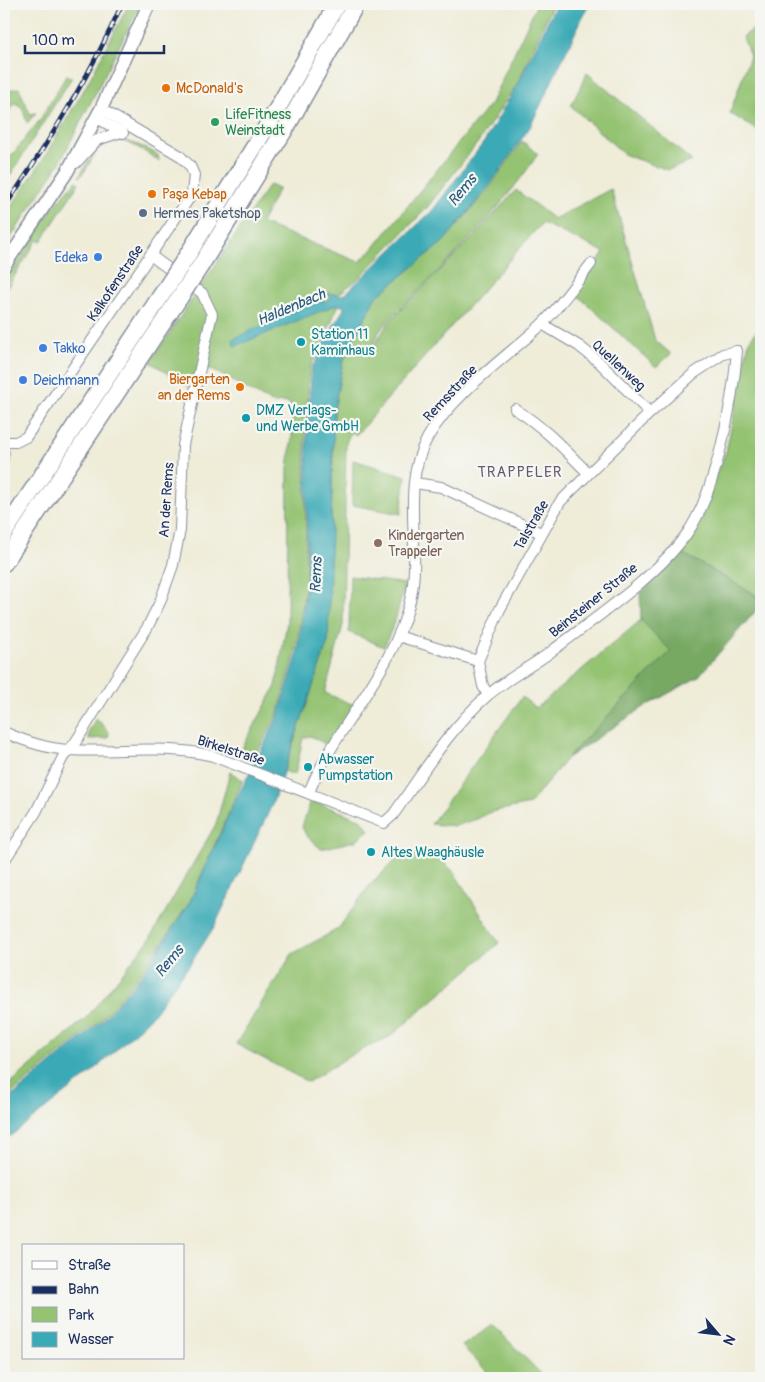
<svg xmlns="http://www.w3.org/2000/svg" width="765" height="1382" font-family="Pangolin,sans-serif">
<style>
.green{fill:#94c372;stroke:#587968}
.forest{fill:#77a964;stroke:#496c61}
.water{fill:#3aaab6;stroke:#2a6c8a}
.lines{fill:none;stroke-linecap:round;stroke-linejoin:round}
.stream{stroke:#3aaab6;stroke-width:2.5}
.minor-casing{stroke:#858e9b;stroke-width:12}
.tertiary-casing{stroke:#858e9b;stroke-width:15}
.trunk-casing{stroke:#858e9b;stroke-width:19}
.minor{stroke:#fff;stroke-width:10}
.tertiary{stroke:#fff;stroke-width:12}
.trunk{stroke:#fff;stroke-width:16}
.rail-casing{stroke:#1b2f5e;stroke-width:4.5}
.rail{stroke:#f6f6f2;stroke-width:2.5;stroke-dasharray:8;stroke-linecap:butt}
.trunk-bridge-casing{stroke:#858e9b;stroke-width:19;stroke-linecap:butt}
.trunk-bridge{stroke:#fff;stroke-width:16}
.food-dot{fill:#e8710a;stroke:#f6f6f2;stroke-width:2}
.leisure-dot{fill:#2e9e5b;stroke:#f6f6f2;stroke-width:2}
.service-dot{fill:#5c6f8a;stroke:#f6f6f2;stroke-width:2}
.shop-dot{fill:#3f7fe0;stroke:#f6f6f2;stroke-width:2}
.culture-dot{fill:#0f9aa8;stroke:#f6f6f2;stroke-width:2}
.education-dot{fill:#8d6e63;stroke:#f6f6f2;stroke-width:2}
.labels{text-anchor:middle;stroke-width:4.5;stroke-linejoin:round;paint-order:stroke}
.food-label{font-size:14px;fill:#c56008;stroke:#f6f6f2;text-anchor:start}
.leisure-label{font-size:14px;fill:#27864d;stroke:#f6f6f2;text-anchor:start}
.service-label{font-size:14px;fill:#4e5e75;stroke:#f6f6f2;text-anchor:start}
.shop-label{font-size:14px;fill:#366cbe;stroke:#f6f6f2;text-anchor:start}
.street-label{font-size:14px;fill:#1b2f5e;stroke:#f6f6f2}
.culture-label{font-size:14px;fill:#0d838f;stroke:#f6f6f2;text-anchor:start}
.education-label{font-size:14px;fill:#785e54;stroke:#f6f6f2;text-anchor:start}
.water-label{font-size:15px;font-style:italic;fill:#265a7d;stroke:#f6f6f2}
.neighbourhood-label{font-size:15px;letter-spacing:1px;fill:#67576e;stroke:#f6f6f2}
</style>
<rect width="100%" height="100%" fill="#f6f6f2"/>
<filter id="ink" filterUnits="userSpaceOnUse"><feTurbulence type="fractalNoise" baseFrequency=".02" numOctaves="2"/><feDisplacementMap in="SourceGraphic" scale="10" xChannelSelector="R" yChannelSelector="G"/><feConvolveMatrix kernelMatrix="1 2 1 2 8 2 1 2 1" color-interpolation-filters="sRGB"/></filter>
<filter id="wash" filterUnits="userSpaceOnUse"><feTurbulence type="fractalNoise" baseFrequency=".0096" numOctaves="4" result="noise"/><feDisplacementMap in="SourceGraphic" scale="20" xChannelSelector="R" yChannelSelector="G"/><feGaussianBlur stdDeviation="1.12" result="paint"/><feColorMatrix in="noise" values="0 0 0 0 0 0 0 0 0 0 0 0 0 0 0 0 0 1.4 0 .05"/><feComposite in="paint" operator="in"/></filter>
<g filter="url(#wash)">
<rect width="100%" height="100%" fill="#efecd8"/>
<g class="green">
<path d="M129,4H141L59,164L4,248V217L42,161L85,88Z"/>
<path d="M537,4H553L517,84L479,141L426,209L358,279L337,295L338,307L310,368L305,428L306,581L295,656L277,716L254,758L239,754L276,686L287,622L288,469L293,427L289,402L272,403L218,373L200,366L190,387L150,362L269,185L279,188L261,223L359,262L372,250L491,103Z"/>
<path d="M761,23V133L730,113L750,56L743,37Z"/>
<path d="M587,73L692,161L668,170L625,155L571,106Z"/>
<path d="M66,76L72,77L4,185V165L40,120Z"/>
<path d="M19,88L30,114L36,113L27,123L22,107L15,103L4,119V100L9,97V90Z"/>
<path d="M120,140C134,142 146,148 158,155L159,161C137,147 114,127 94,155C90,162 85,173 79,177C89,160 97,140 120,140Z"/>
<path d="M522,141L538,154C496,217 440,268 387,322L379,332L368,355L389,322L473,237L516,190L554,219L611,189L655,340L671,354L656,367L576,294L604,252L542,223L356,435L351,431L346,443L343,625L325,693L354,705L330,746L310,736L303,738L295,775L284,771L328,642L334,410L343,361L375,298L443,242L488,190Z"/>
<path d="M76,181L79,183L41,242L37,240L4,293V284L52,209Z"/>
<path d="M761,325V598L680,552L726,452L749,341Z"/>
<path d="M4,448L9,449L12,455L8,473L4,476Z"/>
<path d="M353,460L406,476L401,514L352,505Z"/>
<path d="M350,576L405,584L395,621L384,647L349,632Z"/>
<path d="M641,620L672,650L567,758L530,804L491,812L477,819L455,826L431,824L522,697L536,708Z"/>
<path d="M96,718L109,732L108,738L89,739V731Z"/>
<path d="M230,772L243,780L189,903L140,975L101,1020L4,1100V1089L87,1017L149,940L216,824Z"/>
<path d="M315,802L362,820L369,830L355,841L321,849L306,835L302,827L310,803Z"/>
<path d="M403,852L434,854L453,871L499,943L391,1036L353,1054L308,1082L236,1044L292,954L338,929L370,885Z"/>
<path d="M493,1325L545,1378H493L462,1346Z"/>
</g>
<path class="forest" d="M680,552L761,598V605L698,677L644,707L567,758L671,651L641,620L640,593Z"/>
<path class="water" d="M556,4H589L530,127L487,189L443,242L375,298L343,361L334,410L328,642L272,805L214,927L191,963L149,1019L90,1074L4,1141V1103L102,1021L142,975L189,904L234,803L278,717L297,656L307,580V428L312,368L335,323L344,309L343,306L336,305L238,345L234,346L233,339L289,312L307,299L318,298L323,302L333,298L324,294C332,291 338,297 345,294L432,211L484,142L518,84Z"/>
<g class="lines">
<path class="stream" d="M4,461L8,462"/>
</g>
</g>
<g filter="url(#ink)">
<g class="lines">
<defs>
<g id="minor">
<path d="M97,118L123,133"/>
<path d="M76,163L97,140L121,132"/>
<path d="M542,324L579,346L599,362L650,413"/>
<path d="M515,409C544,427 565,450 588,473"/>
<path d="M4,442H16L26,437L192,194L194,175L190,166L179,155L101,109"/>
<path d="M415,483L441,487L541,533"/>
<path d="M398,636L478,661"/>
<path d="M4,732C24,741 48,749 70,750C121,753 161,744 213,756L384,823L393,815C422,774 449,729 487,696C506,679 531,667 552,651C596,617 656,578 688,532C716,491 733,401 737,351L723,354L693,374L650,413L560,502L500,609L478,661L483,686L488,695"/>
<path d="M309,792C336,726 393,672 410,601C423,548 399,487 428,437C453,394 504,359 540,326C559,308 575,284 591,264"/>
<path d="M4,861L36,812L63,757L75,743L147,628L160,602L173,565L180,530L183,445L212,314L202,293L150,255"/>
</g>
<path id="tertiary" d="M4,266L67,172L101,109L149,4"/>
<g id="trunk">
<path d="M187,256L272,118L337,4"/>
<path d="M201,265L287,126L356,4"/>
<path d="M4,533L166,288"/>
<path d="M4,563L180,297"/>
</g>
</defs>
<use href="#minor" class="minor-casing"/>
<use href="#tertiary" class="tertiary-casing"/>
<use href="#trunk" class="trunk-casing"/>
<use href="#minor" class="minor"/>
<use href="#tertiary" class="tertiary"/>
<use href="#trunk" class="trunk"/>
<defs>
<path id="rail" d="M4,208C48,143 90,76 122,4"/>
</defs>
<use href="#rail" class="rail-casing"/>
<use href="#rail" class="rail"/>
<defs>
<g id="trunk-bridge">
<path d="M166,288L187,256"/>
<path d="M180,297L201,265"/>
</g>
</defs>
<use href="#trunk-bridge" class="trunk-bridge-casing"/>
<use href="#trunk-bridge" class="trunk-bridge"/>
</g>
</g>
<g class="food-dot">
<circle cx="166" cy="88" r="5"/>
<circle cx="152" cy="194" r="5"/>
<circle cx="240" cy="387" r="5"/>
</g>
<circle class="leisure-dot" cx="215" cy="122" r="5"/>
<circle class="service-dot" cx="143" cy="213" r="5"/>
<g class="shop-dot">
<circle cx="98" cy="257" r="5"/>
<circle cx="43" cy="348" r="5"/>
<circle cx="23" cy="380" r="5"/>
</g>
<g class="culture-dot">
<circle cx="301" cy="342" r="5"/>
<circle cx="246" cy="418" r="5"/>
<circle cx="308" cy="767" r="5"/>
<circle cx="371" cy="852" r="5"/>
</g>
<circle class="education-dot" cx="378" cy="543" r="5"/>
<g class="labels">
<g class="food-label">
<text x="176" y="93">McDonald's</text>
<text x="162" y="199">Paşa Kebap</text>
<text x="230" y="384" text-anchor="end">Biergarten<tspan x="230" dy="16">an der Rems</tspan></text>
</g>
<g class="leisure-label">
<text x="225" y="119">LifeFitness<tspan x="225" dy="16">Weinstadt</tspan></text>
</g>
<g class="service-label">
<text x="153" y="218">Hermes Paketshop</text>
</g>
<g class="shop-label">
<text x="88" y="262" text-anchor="end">Edeka</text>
<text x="53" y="353">Takko</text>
<text x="33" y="385">Deichmann</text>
</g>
<g class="street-label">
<text transform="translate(115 283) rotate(-56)" y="5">Kalkofenstraße</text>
<text transform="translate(619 365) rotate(43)" y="5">Quellenweg</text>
<text transform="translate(450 393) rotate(-47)" y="5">Remsstraße</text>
<text transform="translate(166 500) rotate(-86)" y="5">An der Rems</text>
<text transform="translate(531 525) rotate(-60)" y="5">Talstraße</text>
<text transform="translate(593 600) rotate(-39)" y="5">Beinsteiner Straße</text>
<text transform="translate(231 750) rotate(18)" y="5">Birkelstraße</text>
</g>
<g class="culture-label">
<text x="311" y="339">Station 11<tspan x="311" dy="16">Kaminhaus</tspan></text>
<text x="256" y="415">DMZ Verlags-<tspan x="256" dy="16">und Werbe GmbH</tspan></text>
<text x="318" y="764">Abwasser<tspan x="318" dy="16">Pumpstation</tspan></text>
<text x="381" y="857">Altes Waaghäusle</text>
</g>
<g class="education-label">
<text x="388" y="540">Kindergarten<tspan x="388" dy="16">Trappeler</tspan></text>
</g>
<g class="water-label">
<text transform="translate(462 190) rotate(-51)" y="5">Rems</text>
<text transform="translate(291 307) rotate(-23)" y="5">Haldenbach</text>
<text transform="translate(316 575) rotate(-88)" y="5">Rems</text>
<text transform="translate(169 961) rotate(-51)" y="5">Rems</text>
</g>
<g class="neighbourhood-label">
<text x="520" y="477">TRAPPELER</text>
</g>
</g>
<rect width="765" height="1382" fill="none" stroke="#f6f6f2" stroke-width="20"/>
<rect x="22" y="1244" width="162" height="115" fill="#f6f6f2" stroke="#9ea6b7"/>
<rect x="32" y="1261" width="25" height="8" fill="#ffffff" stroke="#9ea6b7"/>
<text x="68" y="1270" font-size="15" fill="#1b2f5e">Straße</text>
<rect x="32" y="1286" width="25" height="8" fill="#1b2f5e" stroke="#9ea6b7"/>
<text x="68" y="1294" font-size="15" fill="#1b2f5e">Bahn</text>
<rect x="32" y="1307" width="25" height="15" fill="#94c372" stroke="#9ea6b7"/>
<text x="68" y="1320" font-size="15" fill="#1b2f5e">Park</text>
<rect x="32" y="1332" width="25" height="15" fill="#3aaab6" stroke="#9ea6b7"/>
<text x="68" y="1344" font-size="15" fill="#1b2f5e">Wasser</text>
<g transform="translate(718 1334) rotate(118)" stroke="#f6f6f2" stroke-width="4" paint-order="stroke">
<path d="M0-4L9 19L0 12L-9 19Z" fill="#1b2f5e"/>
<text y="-8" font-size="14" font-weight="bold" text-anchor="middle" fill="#1b2f5e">N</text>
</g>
<path d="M25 45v8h139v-8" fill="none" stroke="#1b2f5e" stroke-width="2.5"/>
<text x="32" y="45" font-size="15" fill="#1b2f5e" stroke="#f6f6f2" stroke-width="4" paint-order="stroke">100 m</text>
</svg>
